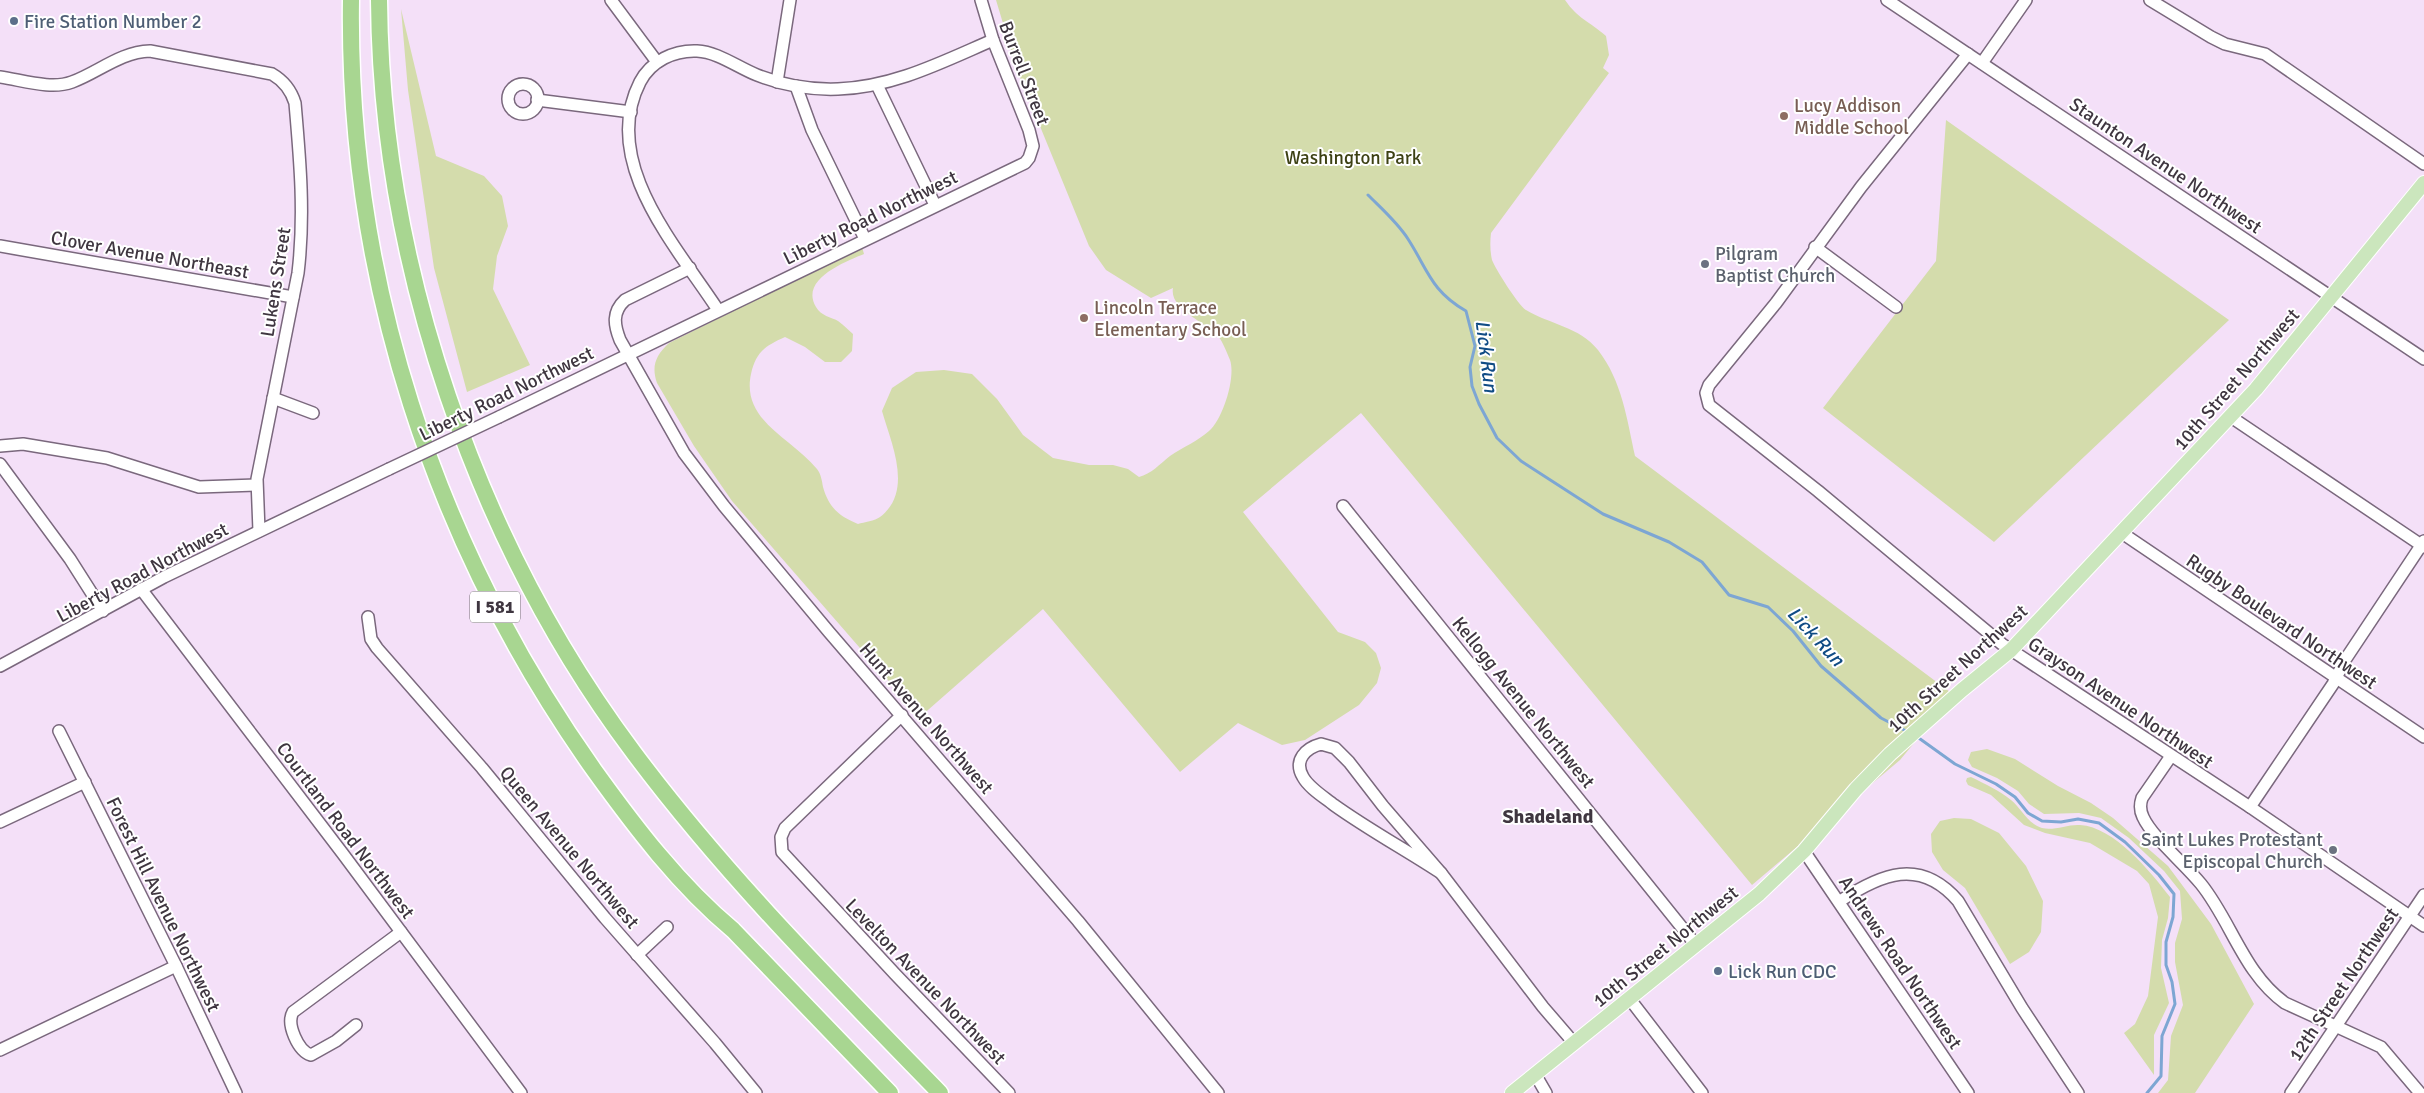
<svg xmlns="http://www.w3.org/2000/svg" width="2424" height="1093" font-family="Signika,sans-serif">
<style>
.green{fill:#d4dcac}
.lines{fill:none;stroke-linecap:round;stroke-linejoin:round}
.stream{stroke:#7da6d3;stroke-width:3}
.minor-casing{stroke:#7a687d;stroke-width:14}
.major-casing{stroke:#fff;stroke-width:16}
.highway-casing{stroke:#fff;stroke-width:19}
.minor{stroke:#fff;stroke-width:11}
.major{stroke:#cbe6bd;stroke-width:14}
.highway{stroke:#a8d691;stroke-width:16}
.minor-bridge-casing{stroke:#7a687d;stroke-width:14;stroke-linecap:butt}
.minor-bridge{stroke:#fff;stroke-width:11}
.service-dot{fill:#5c6f8a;stroke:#fff;stroke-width:2}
.education-dot{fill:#8d6e63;stroke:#fff;stroke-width:2}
.worship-dot{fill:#6b7280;stroke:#fff;stroke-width:2}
.labels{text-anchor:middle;stroke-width:4;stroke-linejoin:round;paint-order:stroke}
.shield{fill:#fff;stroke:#797279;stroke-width:1}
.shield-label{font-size:18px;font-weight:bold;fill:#3f3640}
.service-label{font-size:19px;fill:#4e5e75;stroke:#fff;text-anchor:start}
.street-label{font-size:19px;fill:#3f3640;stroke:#fff}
.education-label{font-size:19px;fill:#785e54;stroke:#fff;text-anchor:start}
.park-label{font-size:19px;fill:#3d4114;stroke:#fff}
.worship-label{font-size:19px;fill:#5b616d;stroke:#fff;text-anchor:start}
.water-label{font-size:20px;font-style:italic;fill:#104c85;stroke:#fff}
.neighbourhood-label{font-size:20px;font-weight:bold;fill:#3f3640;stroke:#fff}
</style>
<rect width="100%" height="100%" fill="#f4e0f8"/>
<g class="green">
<path d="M996,0H1565C1578,19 1589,21 1606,36L1609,55L1603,68L1609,73L1491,233C1490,242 1490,251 1492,260C1495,268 1518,305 1526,310C1549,324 1580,327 1598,350C1622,381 1627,419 1635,456L1954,695L1900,760L1752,885L1361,413L1243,512L1338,632L1365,642L1376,653L1381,668L1377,683L1359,705L1305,740L1282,745L1238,723L1180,772L1043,609L920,717L732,501L694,446L657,383C651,366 656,355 669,343L862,247L864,254C847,261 799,279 816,307C821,316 831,317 838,321C844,325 848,330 853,334L852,351L841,362H825L805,347L785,337C765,346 756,352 751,374C741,421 792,438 817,469C821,474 822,481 823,487C829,508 839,516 858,524C864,522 875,521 880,517C914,491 891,443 882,411L892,388L916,372L944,370L972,374L997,399L1023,435L1053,458L1089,465H1113L1128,469L1139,477C1151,474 1160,464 1170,456C1183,447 1198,441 1209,431C1223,419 1236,377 1230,360C1227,353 1223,342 1218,336C1206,322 1169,309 1173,288L1151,298L1106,270L1089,246L1017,70Z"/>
<path d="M401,9L436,156L484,176L502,196L508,226L497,256L493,289L530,365L467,392L434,268L408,90Z"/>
<path d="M1946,120L2229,320L1994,542L1823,408L1936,261Z"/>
<path d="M1987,749L2015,759L2058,786L2091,803L2113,818L2168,866L2211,924L2254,1004L2195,1093H2158L2168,1080L2171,1036L2183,1005L2175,962V943L2182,919L2180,891L2164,871L2129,838L2101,818L2079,813L2044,814L2029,804L2018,791L1997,778L1972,767L1968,760L1971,752Z"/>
<path d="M1971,777C1985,784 1999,790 2011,800C2021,808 2028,824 2042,828C2054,831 2068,824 2080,825C2114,827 2150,871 2170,897L2168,918L2162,940L2161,968L2169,1003L2154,1035V1075L2124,1033L2135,1024L2148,996L2158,917L2149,884L2137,871L2090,843L2045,833L2024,825L1991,795L1968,785L1966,781L1967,778Z"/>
<path d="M1954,818L1971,819L1999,833L2026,866L2043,901L2041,932L2029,952L2010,964L1965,888L1943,870L1932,852L1931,834L1940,821Z"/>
</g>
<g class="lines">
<g class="stream">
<path d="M1368,195C1382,209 1398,223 1408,239C1428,270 1431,291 1466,311L1475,346L1470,367L1472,386L1479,404L1497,438L1521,461L1603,514L1669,542L1702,562L1729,595L1768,607L1793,631L1821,666L1881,718L1908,732"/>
<path d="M1916,736L1955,764L1996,784L2015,797L2028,813L2042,821L2061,822L2078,819L2099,823L2125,842L2159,875L2174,894L2173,917L2166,942V965L2172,982L2175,1004L2162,1036L2161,1076L2147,1093"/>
</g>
<defs>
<g id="minor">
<path d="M611,0L657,62"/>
<path d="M1887,0L2424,359"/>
<path d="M2150,0L2211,37L2225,44L2265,54L2424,164"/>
<path d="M1968,54L1861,187L1776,303L1709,385L1706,393L1709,405L1818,491L2002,644L2250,807L2424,926"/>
<path d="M1982,63L2026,0"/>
<path d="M0,77C22,80 51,90 72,82C99,72 120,52 150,51L272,74C284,81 291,90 295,103C300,160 305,215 298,273L257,479L259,531"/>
<path d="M777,82L790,0"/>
<circle cx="523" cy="99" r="15"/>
<path d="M877,85L935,205"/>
<path d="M796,86L812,130L865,239"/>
<path d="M537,100L631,112"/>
<path d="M0,246L293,297"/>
<path d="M1815,247L1896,307"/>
<path d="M690,268L625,300C612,312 614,325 620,340L684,453L724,506L829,632L1078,921L1218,1093"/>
<path d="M718,310C677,247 599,162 640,82C651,61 674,50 697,51C718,52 737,67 757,75C782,85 810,90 838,89C894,87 942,62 993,40"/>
<path d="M273,398L313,413"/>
<path d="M499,417L1025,163L1029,158L1033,146L1029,130L993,40L981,0"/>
<path d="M2231,417L2424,547"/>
<path d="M0,446L23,444L107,458L199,487L256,485"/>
<path d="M0,464L70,559L103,611"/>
<path d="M1343,506L1696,945"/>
<path d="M2122,533L2424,737"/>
<path d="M141,589L343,854L521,1093"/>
<path d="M368,617L371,639L377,648L482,768L605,918L715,1043L756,1093"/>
<path d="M0,666L164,577L389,469"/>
<path d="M902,715L785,828L781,837L782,852L895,974L1009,1093"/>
<path d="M59,731L176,966L236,1093"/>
<path d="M1321,744L1335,748L1349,762L1383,806L1441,873C1406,850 1369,830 1334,805C1324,797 1309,788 1303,777C1293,760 1306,748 1321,744Z"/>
<path d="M2171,756L2142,798C2140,804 2140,811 2143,817C2152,837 2185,864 2201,884C2231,921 2244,974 2285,1003L2381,1047L2420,1093"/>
<path d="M2250,807L2333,684L2345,660L2424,541"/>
<path d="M0,822L85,782"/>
<path d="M1804,851L1968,1093"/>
<path d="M1441,873L1543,1007L1574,1043"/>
<path d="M1840,901C1881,874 1920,857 1958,901L2022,1008L2078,1093"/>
<path d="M637,955L667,927"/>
<path d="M1629,998L1702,1093"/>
<path d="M356,1025L336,1041L311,1055C298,1051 286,1024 293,1012L401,932"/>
<path d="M0,1050L176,966"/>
<path d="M1535,1074L1546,1093"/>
<path d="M2291,1093L2424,895"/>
</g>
<path id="major" d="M1512,1093L1759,894L1804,851L1856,789L1890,754L1962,690L2011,650L2256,389L2424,183"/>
<g id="highway">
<path d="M351,0C347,277 434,544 594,770C635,827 679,885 733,930L890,1093"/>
<path d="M379,0C381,263 476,542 634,753C725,875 834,984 940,1093"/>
</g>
</defs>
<use href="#minor" class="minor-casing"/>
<use href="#major" class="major-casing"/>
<use href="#highway" class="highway-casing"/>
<use href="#minor" class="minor"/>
<use href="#major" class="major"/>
<use href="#highway" class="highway"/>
<defs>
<path id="minor-bridge" d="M389,469L499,417"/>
</defs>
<use href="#minor-bridge" class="minor-bridge-casing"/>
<use href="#minor-bridge" class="minor-bridge"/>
</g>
<g class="service-dot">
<circle cx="14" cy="21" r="5"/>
<circle cx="1718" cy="971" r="5"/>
</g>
<g class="education-dot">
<circle cx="1784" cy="116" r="5"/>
<circle cx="1084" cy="318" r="5"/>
</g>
<g class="worship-dot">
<circle cx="1705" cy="264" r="5"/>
<circle cx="2333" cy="850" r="5"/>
</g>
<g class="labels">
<rect class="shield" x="470" y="591.5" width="50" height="31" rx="4"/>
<g class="shield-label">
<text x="495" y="613">I 581</text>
</g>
<g class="service-label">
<text x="24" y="28">Fire Station Number 2</text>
<text x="1728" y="978">Lick Run CDC</text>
</g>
<g class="street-label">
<text transform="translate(1025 73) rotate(69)" y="7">Burrell Street</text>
<text transform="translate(2166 165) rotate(34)" y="7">Staunton Avenue Northwest</text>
<text transform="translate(870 217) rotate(-26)" y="7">Liberty Road Northwest</text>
<text transform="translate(150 254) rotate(10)" y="7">Clover Avenue Northeast</text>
<text transform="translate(275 282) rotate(-81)" y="7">Lukens Street</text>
<text transform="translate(2236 379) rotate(-49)" y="7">10th Street Northwest</text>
<text transform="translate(506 393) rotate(-26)" y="7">Liberty Road Northwest</text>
<text transform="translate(142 572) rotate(-28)" y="7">Liberty Road Northwest</text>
<text transform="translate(2282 621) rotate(34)" y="7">Rugby Boulevard Northwest</text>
<text transform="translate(1957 668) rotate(-42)" y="7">10th Street Northwest</text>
<text transform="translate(1524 702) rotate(51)" y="7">Kellogg Avenue Northwest</text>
<text transform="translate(2121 702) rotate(34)" y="7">Grayson Avenue Northwest</text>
<text transform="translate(927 718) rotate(49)" y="7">Hunt Avenue Northwest</text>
<text transform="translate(346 830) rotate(53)" y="7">Courtland Road Northwest</text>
<text transform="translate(570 847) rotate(50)" y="7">Queen Avenue Northwest</text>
<text transform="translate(164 904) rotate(64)" y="7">Forest Hill Avenue Northwest</text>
<text transform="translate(1665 946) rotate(-39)" y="7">10th Street Northwest</text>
<text transform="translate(1901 962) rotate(56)" y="7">Andrews Road Northwest</text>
<text transform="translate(926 981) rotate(46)" y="7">Levelton Avenue Northwest</text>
<text transform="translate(2343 984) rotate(-56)" y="7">12th Street Northwest</text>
</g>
<g class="education-label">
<text x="1794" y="112">Lucy Addison<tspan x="1794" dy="22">Middle School</tspan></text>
<text x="1094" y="314">Lincoln Terrace<tspan x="1094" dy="22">Elementary School</tspan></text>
</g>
<g class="park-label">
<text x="1353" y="164">Washington Park</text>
</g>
<g class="worship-label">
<text x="1715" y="260">Pilgram<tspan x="1715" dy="22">Baptist Church</tspan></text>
<text x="2323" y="846" text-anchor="end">Saint Lukes Protestant<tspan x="2323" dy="22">Episcopal Church</tspan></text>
</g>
<g class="water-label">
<text transform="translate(1487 356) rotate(83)" y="7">Lick Run</text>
<text transform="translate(1816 636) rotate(47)" y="7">Lick Run</text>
</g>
<g class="neighbourhood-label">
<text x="1548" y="823">Shadeland</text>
</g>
</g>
</svg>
